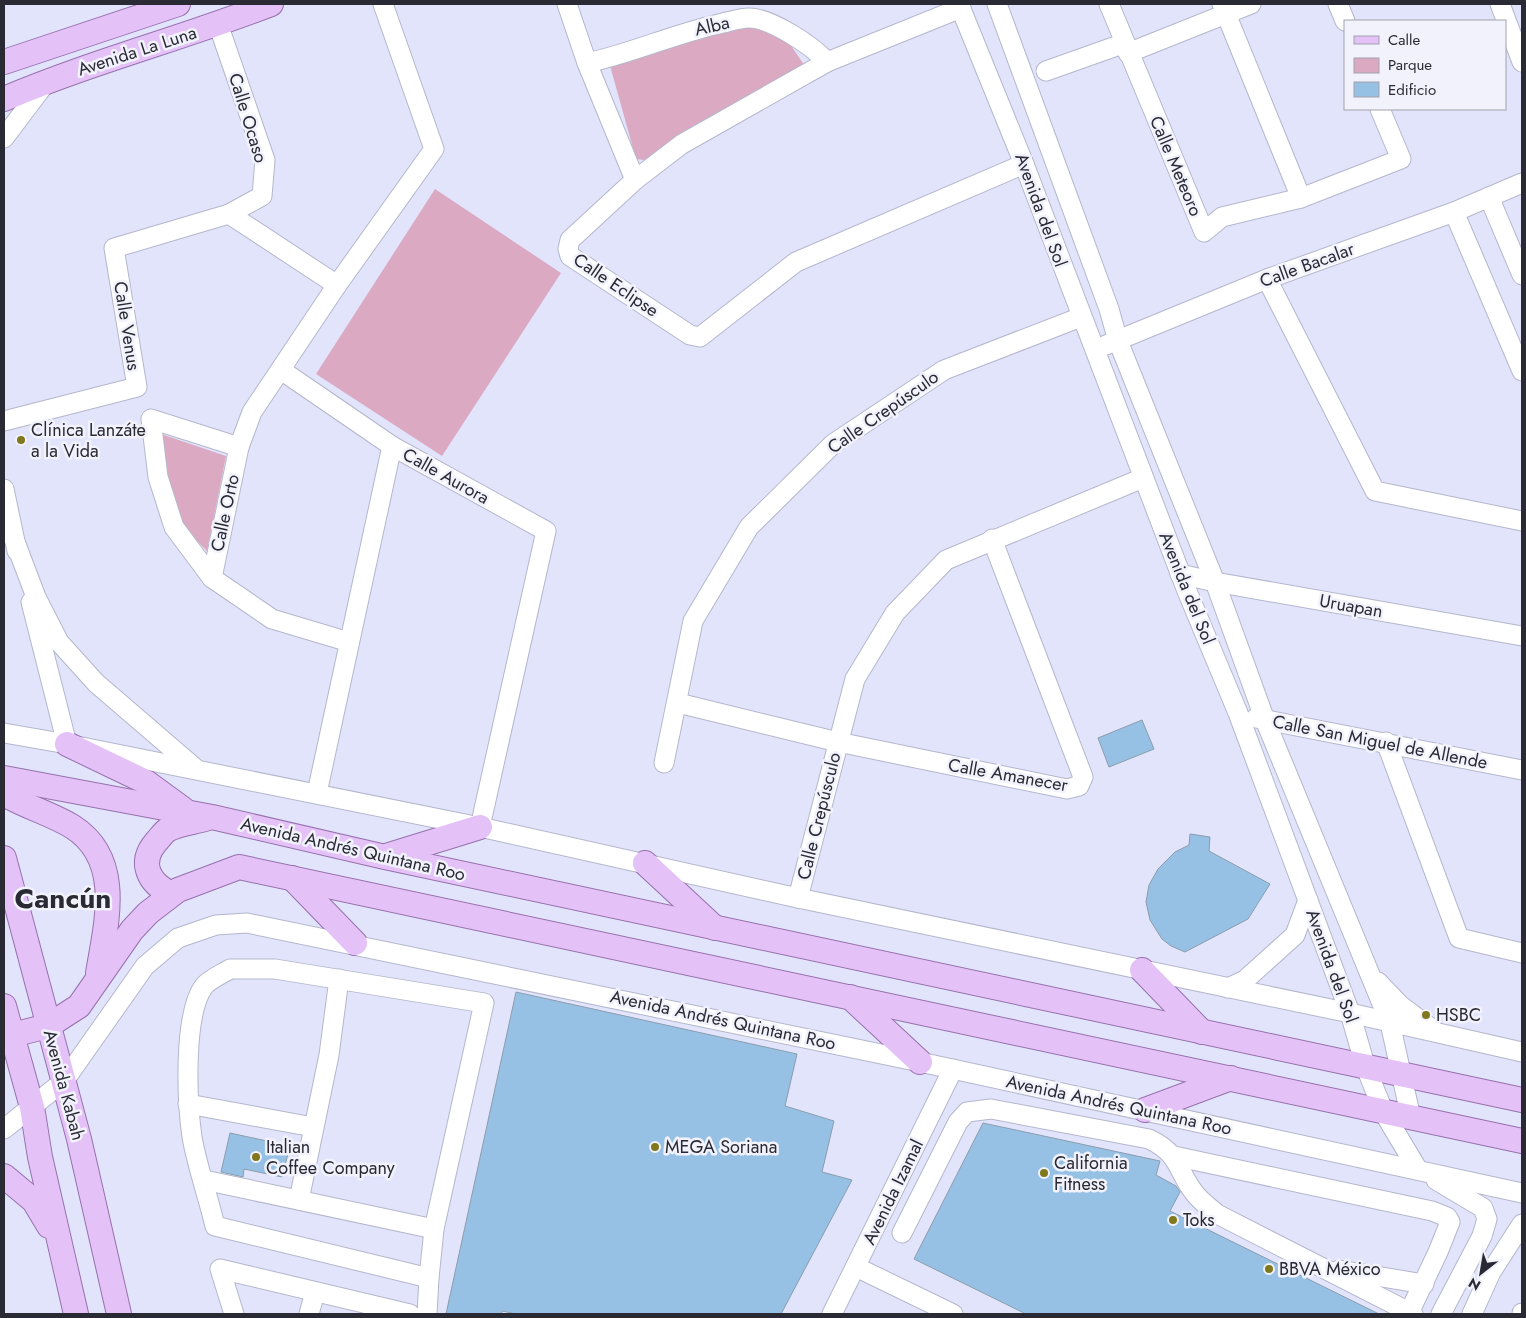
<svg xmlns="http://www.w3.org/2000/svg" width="1526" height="1318" font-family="Jost,sans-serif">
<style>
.green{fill:#dbaac2}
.building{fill:#96c1e4;stroke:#8b9dad}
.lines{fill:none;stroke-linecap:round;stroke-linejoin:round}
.minor-casing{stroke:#b4b7cc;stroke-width:21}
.major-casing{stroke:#9771ae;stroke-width:26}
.minor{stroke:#fff;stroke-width:19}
.major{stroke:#e4c1f6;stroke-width:24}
.poi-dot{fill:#80781d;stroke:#f1f2fc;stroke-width:2}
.labels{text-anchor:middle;stroke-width:5;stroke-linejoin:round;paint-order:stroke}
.street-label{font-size:18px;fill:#292a33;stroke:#f1f2fc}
.poi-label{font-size:18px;fill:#292a33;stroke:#f1f2fc;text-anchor:start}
.town-label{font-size:28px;font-weight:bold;fill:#292a33;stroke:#f1f2fc}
</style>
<rect width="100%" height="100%" fill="#e1e4fb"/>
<g class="green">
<path d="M749,21L783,34L807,69L644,160L636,159L609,62Z"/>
<path d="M435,189L561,273L442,456L316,374Z"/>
<path d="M158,433L226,456L207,551L185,529L168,483Z"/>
</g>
<g class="building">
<path d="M1142,720L1154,749L1109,767L1098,738Z"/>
<path d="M1190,834L1210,837L1209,851L1270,884L1248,919L1185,952L1171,946L1162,939L1150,920L1146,902L1149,885L1158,869L1175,852L1189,845Z"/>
<path d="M516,992L797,1054L785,1106L834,1121L822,1172L852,1180L781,1314H516L502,1311V1314H446Z"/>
<path d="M983,1123L1160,1161L1156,1175L1176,1186L1180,1192L1170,1211L1379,1314H1026L914,1259Z"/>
<path d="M230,1133L290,1146L282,1177L244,1169L243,1177L221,1172Z"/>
</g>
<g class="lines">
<defs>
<g id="minor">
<path d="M567,4L587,63L635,180"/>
<path d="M959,4L1024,164L1187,591L1238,713L1350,1013L1365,1065L1384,1113L1418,1170"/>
<path d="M997,4L1109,309L1118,341L1215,582L1265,720L1390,1023L1411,1118"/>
<path d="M1109,4L1204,232L1222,217L1301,198L1401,159L1380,109"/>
<path d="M1222,4L1301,198"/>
<path d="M1338,4L1345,21"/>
<path d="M1500,4L1522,62"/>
<path d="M961,8L827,62L682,144L635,180L570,240L568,249L570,256L690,335L700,337L796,262L1024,164"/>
<path d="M218,24L265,160L262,196L229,214L337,285L434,149L383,4"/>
<path d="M1128,53L1251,4"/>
<path d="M587,63C633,53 676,33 723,23C731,21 741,18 749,18C771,18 813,46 827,62"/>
<path d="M1046,71L1125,43"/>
<path d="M4,138L47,81"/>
<path d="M1489,197L1522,275"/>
<path d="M1454,212L1522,371"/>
<path d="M1267,279L1375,491L1522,521"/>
<path d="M1106,345L1267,279L1454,212L1522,183"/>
<path d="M281,370L392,446L546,531L480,827"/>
<path d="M4,421L137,387L114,248L229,214"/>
<path d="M239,447L151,419L158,477L174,527L212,578L272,619L349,642"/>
<path d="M4,489L17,551"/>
<path d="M14,539L36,597L59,642L96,683L196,769"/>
<path d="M1180,574L1215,582L1522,636"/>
<path d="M212,578L239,447L252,412L337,285"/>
<path d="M31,602L67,744"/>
<path d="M678,703L838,742L1067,789L1079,786L1083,777L992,539"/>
<path d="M1256,718L1522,770"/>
<path d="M4,733L67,744L480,827L798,898L1350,1013L1522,1052"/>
<path d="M1386,742L1459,938L1522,953"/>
<path d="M664,763L693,621L749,527L833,444L944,370L1081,317"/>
<path d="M317,793L392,446"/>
<path d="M798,898L855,679L895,613L946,560L1143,478"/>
<path d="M230,969H275L484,1003L434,1229L429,1278L215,1226C208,1196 197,1166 192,1137C187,1102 183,1014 204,986C210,979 222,974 230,969Z"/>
<path d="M1378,982L1401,1006L1432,1029"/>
<path d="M1228,988L1245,980L1295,935L1308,900"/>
<path d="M188,1104L313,1127"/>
<path d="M4,1129L64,1081L145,966L178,938L216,925L247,923L920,1062L1522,1193"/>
<path d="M1174,1156L1432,1211L1447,1217L1450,1222L1438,1252L1409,1313"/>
<path d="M204,1180L434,1229"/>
<path d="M1436,1180L1483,1208L1487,1219L1482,1236L1441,1314"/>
<path d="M299,1200L329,1055L339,979"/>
<path d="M902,1233L958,1122L967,1112L991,1109L1149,1139C1182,1155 1176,1171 1196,1195C1202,1202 1210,1208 1217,1214L1413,1314"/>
<path d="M856,1267L953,1314"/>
<path d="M1339,1270L1424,1284"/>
<path d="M234,1314L220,1269L410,1314"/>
<path d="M309,1314L315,1292"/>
<path d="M427,1314L429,1278"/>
<path d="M832,1314L953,1069"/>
<path d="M1472,1314L1491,1272L1522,1224"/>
<path d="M1522,1314V1313"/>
</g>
<g id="major">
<path d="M4,62L178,4"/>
<path d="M4,99C91,62 183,38 271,4"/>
<path d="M67,744L146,782L183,809"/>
<path d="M4,778L212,817L385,857L1522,1100"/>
<path d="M4,794C26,807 52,814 73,827C124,860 106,924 98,973"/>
<path d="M386,856L480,827"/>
<path d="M4,858L79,1139L119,1314"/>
<path d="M645,863L715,928"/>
<path d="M292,878L355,943"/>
<path d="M172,894C149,884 138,863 156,842C159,839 163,833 167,830C177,824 196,822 208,818"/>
<path d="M1142,970L1202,1032"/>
<path d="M850,997L920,1062"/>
<path d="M4,1006L32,1107L40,1157L76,1314"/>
<path d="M4,1037L48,1026L79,1006L132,930L148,913L178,890L239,867L1522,1141"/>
<path d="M1145,1110L1231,1078"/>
<path d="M4,1176L34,1201L49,1226"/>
</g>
</defs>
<use href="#minor" class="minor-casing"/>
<use href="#major" class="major-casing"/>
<use href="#minor" class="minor"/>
<use href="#major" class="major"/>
</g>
<g class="poi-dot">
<circle cx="21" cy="440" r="5"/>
<circle cx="1426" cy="1015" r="5"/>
<circle cx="655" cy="1147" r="5"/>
<circle cx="256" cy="1157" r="5"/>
<circle cx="1044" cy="1173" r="5"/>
<circle cx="1173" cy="1220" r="5"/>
<circle cx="1269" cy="1269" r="5"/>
</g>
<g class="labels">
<g class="street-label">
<text transform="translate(712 26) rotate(-13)" y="6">Alba</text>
<text transform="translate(137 51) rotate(-18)" y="6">Avenida La Luna</text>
<text transform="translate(248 118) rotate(73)" y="6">Calle Ocaso</text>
<text transform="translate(1176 166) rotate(67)" y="6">Calle Meteoro</text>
<text transform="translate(1041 210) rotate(70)" y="6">Avenida del Sol</text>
<text transform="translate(1307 265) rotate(-20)" y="6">Calle Bacalar</text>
<text transform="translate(616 285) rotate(34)" y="6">Calle Eclipse</text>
<text transform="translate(127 326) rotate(81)" y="6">Calle Venus</text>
<text transform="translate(883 412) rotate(-35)" y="6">Calle Crepúsculo</text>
<text transform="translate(446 476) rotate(29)" y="6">Calle Aurora</text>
<text transform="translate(225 513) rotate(-78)" y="6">Calle Orto</text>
<text transform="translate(1187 588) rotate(68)" y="6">Avenida del Sol</text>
<text transform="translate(1351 606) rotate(10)" y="6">Uruapan</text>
<text transform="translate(1380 742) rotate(11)" y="6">Calle San Miguel de Allende</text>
<text transform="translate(1008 775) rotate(10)" y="6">Calle Amanecer</text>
<text transform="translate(819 816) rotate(-76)" y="6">Calle Crepúsculo</text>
<text transform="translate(353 849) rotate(13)" y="6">Avenida Andrés Quintana Roo</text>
<text transform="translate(1332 966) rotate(70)" y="6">Avenida del Sol</text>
<text transform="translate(723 1020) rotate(12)" y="6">Avenida Andrés Quintana Roo</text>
<text transform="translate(64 1085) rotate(75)" y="6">Avenida Kabah</text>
<text transform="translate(1119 1105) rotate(12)" y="6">Avenida Andrés Quintana Roo</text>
<text transform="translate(893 1192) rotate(-64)" y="6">Avenida Izamal</text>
</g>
<g class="poi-label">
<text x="31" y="436">Clínica Lanzáte<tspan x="31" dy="21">a la Vida</tspan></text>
<text x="1436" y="1021">HSBC</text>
<text x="266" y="1153">Italian<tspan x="266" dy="21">Coffee Company</tspan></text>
<text x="665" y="1153">MEGA Soriana</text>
<text x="1054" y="1169">California<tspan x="1054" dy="21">Fitness</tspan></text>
<text x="1183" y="1226">Toks</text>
<text x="1279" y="1275">BBVA México</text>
</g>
<g class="town-label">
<text x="63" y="908">Cancún</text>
</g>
</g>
<rect width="1526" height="1318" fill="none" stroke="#292a33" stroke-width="10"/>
<rect x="1344" y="20" width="162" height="90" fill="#f1f2fc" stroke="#a1a2ac"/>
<rect x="1354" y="36" width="25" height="8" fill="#e4c1f6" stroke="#a1a2ac"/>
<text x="1388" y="45" font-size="15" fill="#292a33">Calle</text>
<rect x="1354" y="58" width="25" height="15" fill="#dbaac2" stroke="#a1a2ac"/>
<text x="1388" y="70" font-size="15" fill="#292a33">Parque</text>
<rect x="1354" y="82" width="25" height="15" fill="#96c1e4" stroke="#a1a2ac"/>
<text x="1388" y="95" font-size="15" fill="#292a33">Edificio</text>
<g transform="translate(1481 1273) rotate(211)" stroke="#f1f2fc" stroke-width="4" paint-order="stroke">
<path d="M0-4L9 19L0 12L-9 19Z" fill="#292a33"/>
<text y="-8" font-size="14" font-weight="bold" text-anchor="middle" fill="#292a33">N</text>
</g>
</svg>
